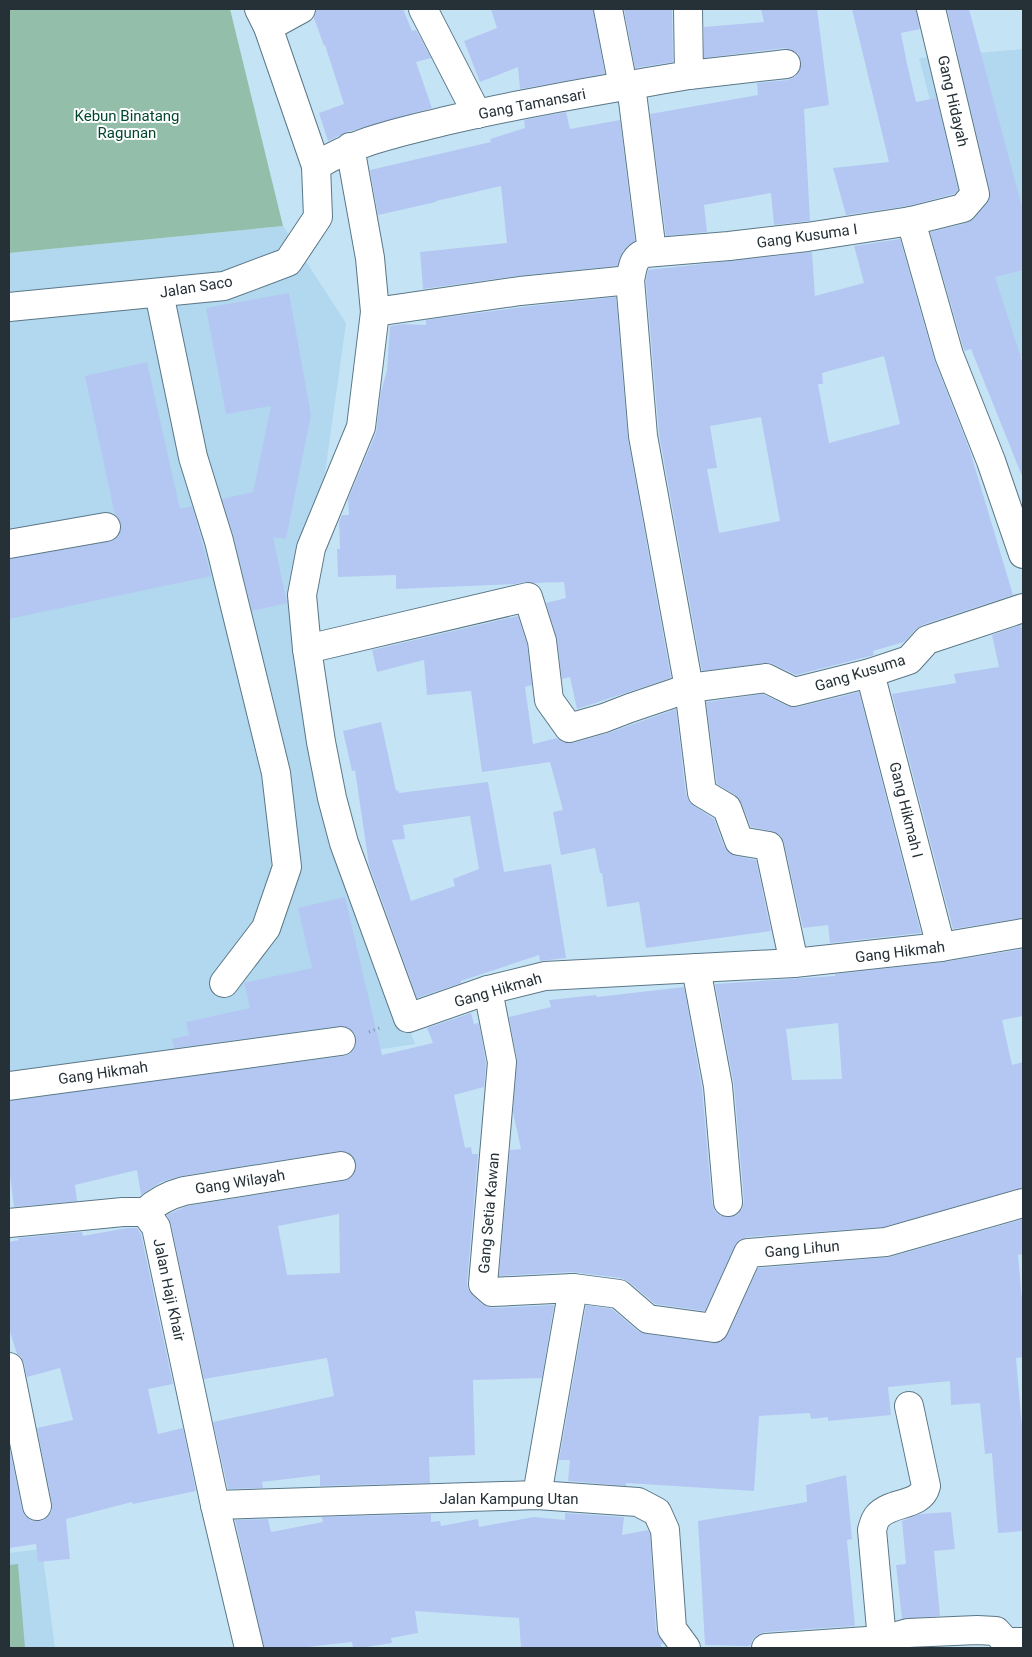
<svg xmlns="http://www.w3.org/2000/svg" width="1032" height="1657" font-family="Roboto,sans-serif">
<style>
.built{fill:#b1d8ee}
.green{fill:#93bea9}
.building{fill:#b4c7f2;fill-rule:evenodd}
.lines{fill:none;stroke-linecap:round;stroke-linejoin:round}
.minor-casing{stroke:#5b7787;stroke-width:30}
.major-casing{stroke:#5b7787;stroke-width:30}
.path{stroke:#7a919d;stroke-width:3;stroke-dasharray:1 4;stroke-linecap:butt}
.minor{stroke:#fff;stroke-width:28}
.major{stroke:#fff;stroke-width:28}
.labels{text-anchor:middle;stroke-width:4;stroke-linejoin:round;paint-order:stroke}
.street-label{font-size:15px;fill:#253137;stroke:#fff}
.park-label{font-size:15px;fill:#004730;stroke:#fff}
</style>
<rect width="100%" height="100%" fill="#c4e4f5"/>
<g class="built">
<path d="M1023,49V356L1011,361L968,245L919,58Z"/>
<path d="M283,226L346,323L302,638L377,944L415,1044L9,1106V253Z"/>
<path d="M42,1549L55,1648H9V1553Z"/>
</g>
<g class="green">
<path d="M9,9H230L283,226L9,253Z"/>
<path d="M18,1564L25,1648H9V1565Z"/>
</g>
<g class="building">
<path d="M317,9H403L412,31L416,30L431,58L416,62L432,108L347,132L328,141L319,113L344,104L325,45L324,46L314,18Z"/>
<path d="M491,9H593L605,74L520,89L518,67L480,82L464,41L497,28Z"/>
<path d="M624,9H672L673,62L635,68Z"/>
<path d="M761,9H817L829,105L804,109L810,221L774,225L771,193L704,205L707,232L666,236L650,114L758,95L757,83L788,80L796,76L800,70L801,62L798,54L792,50L784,48L704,58V27L764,22Z"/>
<path d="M852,9H916L920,29L901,33L907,64L916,102L936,98L958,190L954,194L908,206L846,215L833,168L889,162Z"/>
<path d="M947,9H969L1023,210V270L995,277L1023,364L1022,476L971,349L964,351V350L930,232L967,223L975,218L987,204L990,197V190Z"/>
<path d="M566,112L570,129L620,120L635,241L623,251L617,266L518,276L423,289L420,252L507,243L501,186L436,201V202L378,215L370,170L491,142L490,139L525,128L524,120Z"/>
<path d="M900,239L934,359L970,451L1013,595L922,625L915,630L904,642L873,651L874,655L796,675L773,664L765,663L702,671L659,434L646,281L648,270L812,252L815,296L864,283L854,246ZM884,356L900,424L829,443L818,384H823L822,373ZM761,417L780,521L719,533L707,469L717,468L710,426Z"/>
<path d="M289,293L311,415L286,539L273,537L287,603L252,611L234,537L222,499L253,492L271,406L226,414L206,308Z"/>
<path d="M616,297L628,439L671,678L577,709L570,677L562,679L557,639L546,603L566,598L564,582L534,583L525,582L515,584L396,589V575L338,577L337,549H340L339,522L342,515H349L348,499L376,433L381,392L387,370L390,326L403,324L426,325V320L522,307Z"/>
<path d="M147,362L180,509L192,506L211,576L9,619V559L109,542L116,539L120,533L121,524L115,515L85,376Z"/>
<path d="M518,616L527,644L532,685L525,687L533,744L557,738L564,743H573L608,733L676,709L686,795L689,801L694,806L714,819L724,846L729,853L736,856L756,860L771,931L646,948L639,902L607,907L602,873H600L595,848L561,855L553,812L563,810L550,762L482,772L471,691L427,695L424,660L377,672L372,650Z"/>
<path d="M1021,625L1023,633V918L953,929L892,694L956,683L954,674L999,667L992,635Z"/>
<path d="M859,692L921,933L830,943L828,925L803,928L784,843L780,835L772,831L751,827L741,802L735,795L717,784L706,702L763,694L787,706L798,707Z"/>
<path d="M381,722L396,791L398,790L399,793L488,782L504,872L551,864L566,958L540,961L539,955L461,981V983L417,998L369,865L355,770L352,771L343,731ZM470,816L479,869L453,879L455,886L411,901L392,840L405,839L403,825Z"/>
<path d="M345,897L382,1055L433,1043L427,1028L471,1013L474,1024L479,1023L486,1063L484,1087L454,1095L465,1148L471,1147L472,1154H478L467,1283L468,1289L482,1304L492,1308L554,1305L542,1378L473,1380L475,1455L429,1457L430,1483L320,1486V1475L262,1482L263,1488L228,1489L213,1422L334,1396L327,1358L204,1379L171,1224L167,1215L187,1206L344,1181L350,1178L355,1172L356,1164L353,1157L347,1152L339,1151L181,1176L161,1182L141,1195L137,1170L75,1185L77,1201L14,1207L9,1167V1101L343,1056L350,1054L356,1046V1038L353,1031L347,1027L339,1026L174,1048L172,1039L189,1035L186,1022L250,1008L244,983L312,968L298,908ZM339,1214L340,1273L287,1275L278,1226Z"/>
<path d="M1023,949V1016L1002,1020L1012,1065L1023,1062V1188L883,1227L747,1237L739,1240L734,1247L705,1311L655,1304L629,1282L621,1278L572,1272L499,1276L510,1150L521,1149L513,1112L517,1059L509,1017L551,1007L549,1000L596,995L597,997L684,987L702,1088L712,1203L715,1211L721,1216L730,1217L737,1215L742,1209L744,1201L734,1085L715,984L835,976V974L944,962ZM838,1023L842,1079L792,1080L786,1029Z"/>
<path d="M1023,1219V1254L1018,1255L1023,1311V1357L1016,1358L1023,1439V1531L998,1533L992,1453L985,1454L980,1403L951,1405L950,1381L888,1387L891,1415L828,1421V1417L811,1419L810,1413L759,1416L754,1491L626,1483V1486L568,1481L570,1460H559L586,1305L612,1309L638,1331L646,1334L712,1343L721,1342L728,1334L758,1268L890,1257Z"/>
<path d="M127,1228H137L141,1234L173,1384L148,1389L158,1434L183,1428L196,1491L133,1504L132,1502L66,1519L70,1559L38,1562L36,1544L9,1548V1445L22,1510L25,1516L32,1521H41L47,1518L52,1511V1503L37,1428L73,1420L60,1368L27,1377L24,1363L21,1357L17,1354L9,1329V1242L19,1240L18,1238L82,1232L83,1236Z"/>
<path d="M846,1475L852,1539L847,1540L855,1626L765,1632L757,1635L752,1641L751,1645L747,1646L705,1645L698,1521L807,1502L806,1485Z"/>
<path d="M951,1512L955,1549L934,1551L940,1616L902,1619L896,1565L906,1564L902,1521L920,1514Z"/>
<path d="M565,1513L624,1517L622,1535L648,1530L650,1534L656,1630L664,1644H661V1648H521L519,1618L415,1611L418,1633L391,1638L392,1643L359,1648H353L352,1642L299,1648H264L235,1520L268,1519L271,1532L323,1522L322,1517L431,1514V1522L440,1521L441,1526L478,1519L479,1527L534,1517L565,1520Z"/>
</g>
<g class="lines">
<defs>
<g id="minor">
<path d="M423,9L477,114"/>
<path d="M608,9L623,86"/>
<path d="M268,27L301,9"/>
<path d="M689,75L786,64"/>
<path d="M631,85L652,252"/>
<path d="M350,147L370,258L375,312L361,427L311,548L302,595L307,649L321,742L332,798L344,843L408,1018L488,990L545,976L794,963L941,947L1023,933"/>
<path d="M316,166C358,140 398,133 445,121C526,102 608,89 689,75L688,9"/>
<path d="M911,221L949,355L991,461L1023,554"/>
<path d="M159,293L193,457L219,541L276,773L287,867L266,928L224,983"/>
<path d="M375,312L520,291L630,280"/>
<path d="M9,544L106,527"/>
<path d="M307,649L528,597L542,641L549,700L569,728L604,718L630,708L689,688L766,678L794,692L870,673L909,660L927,640L1023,608"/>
<path d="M870,673L941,947"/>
<path d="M794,963L769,846L739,841L727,808L702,793L689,688L643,436L630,280C633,268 632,258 645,253L729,246L807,237L911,221L963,208L975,194L931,9"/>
<path d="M696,968L718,1086L728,1202"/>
<path d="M488,990L502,1062L483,1284L492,1292L573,1288L619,1294L648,1319L714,1328L748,1253L886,1242L1023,1203"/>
<path d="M9,1086L341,1041"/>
<path d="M145,1212C157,1201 169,1195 184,1191L341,1166"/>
<path d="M9,1223L123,1212H145L156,1227L215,1505L249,1648"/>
<path d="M9,1367L37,1506"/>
<path d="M537,1495L573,1288"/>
<path d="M215,1505L537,1495L638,1502L657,1512L665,1530L672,1629L686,1648"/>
<path d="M882,1640L872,1530C873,1526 875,1519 878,1516C891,1501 921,1507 926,1486L909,1406"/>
<path d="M766,1648L882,1640L908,1633L977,1630L996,1631L1006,1642H1023"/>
</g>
<path id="major" d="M9,307L224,286L288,262L318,217L316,166L268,27L259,9"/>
</defs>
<use href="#minor" class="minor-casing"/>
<use href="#major" class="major-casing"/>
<path class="path" d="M369,1032L382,1027"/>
<use href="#minor" class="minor"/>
<use href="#major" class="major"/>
</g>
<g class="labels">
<g class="street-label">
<text transform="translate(953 101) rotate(77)" y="5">Gang Hidayah</text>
<text transform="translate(532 104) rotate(-11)" y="5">Gang Tamansari</text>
<text transform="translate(807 236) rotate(-8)" y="5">Gang Kusuma I</text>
<text transform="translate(196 287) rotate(-9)" y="5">Jalan Saco</text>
<text transform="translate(860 673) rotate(-17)" y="5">Gang Kusuma</text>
<text transform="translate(906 810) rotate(76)" y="5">Gang Hikmah I</text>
<text transform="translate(900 952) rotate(-7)" y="5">Gang Hikmah</text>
<text transform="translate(498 990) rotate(-16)" y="5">Gang Hikmah</text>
<text transform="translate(103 1073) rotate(-8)" y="5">Gang Hikmah</text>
<text transform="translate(240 1182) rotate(-9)" y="5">Gang Wilayah</text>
<text transform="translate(489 1213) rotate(-85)" y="5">Gang Setia Kawan</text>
<text transform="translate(802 1249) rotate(-5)" y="5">Gang Lihun</text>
<text transform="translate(169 1290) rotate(78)" y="5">Jalan Haji Khair</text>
<text x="509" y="1504">Jalan Kampung Utan</text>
</g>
<g class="park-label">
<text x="127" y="121">Kebun Binatang<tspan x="127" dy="17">Ragunan</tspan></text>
</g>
</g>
<rect width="1032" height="1657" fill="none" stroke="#253137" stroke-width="20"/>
</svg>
